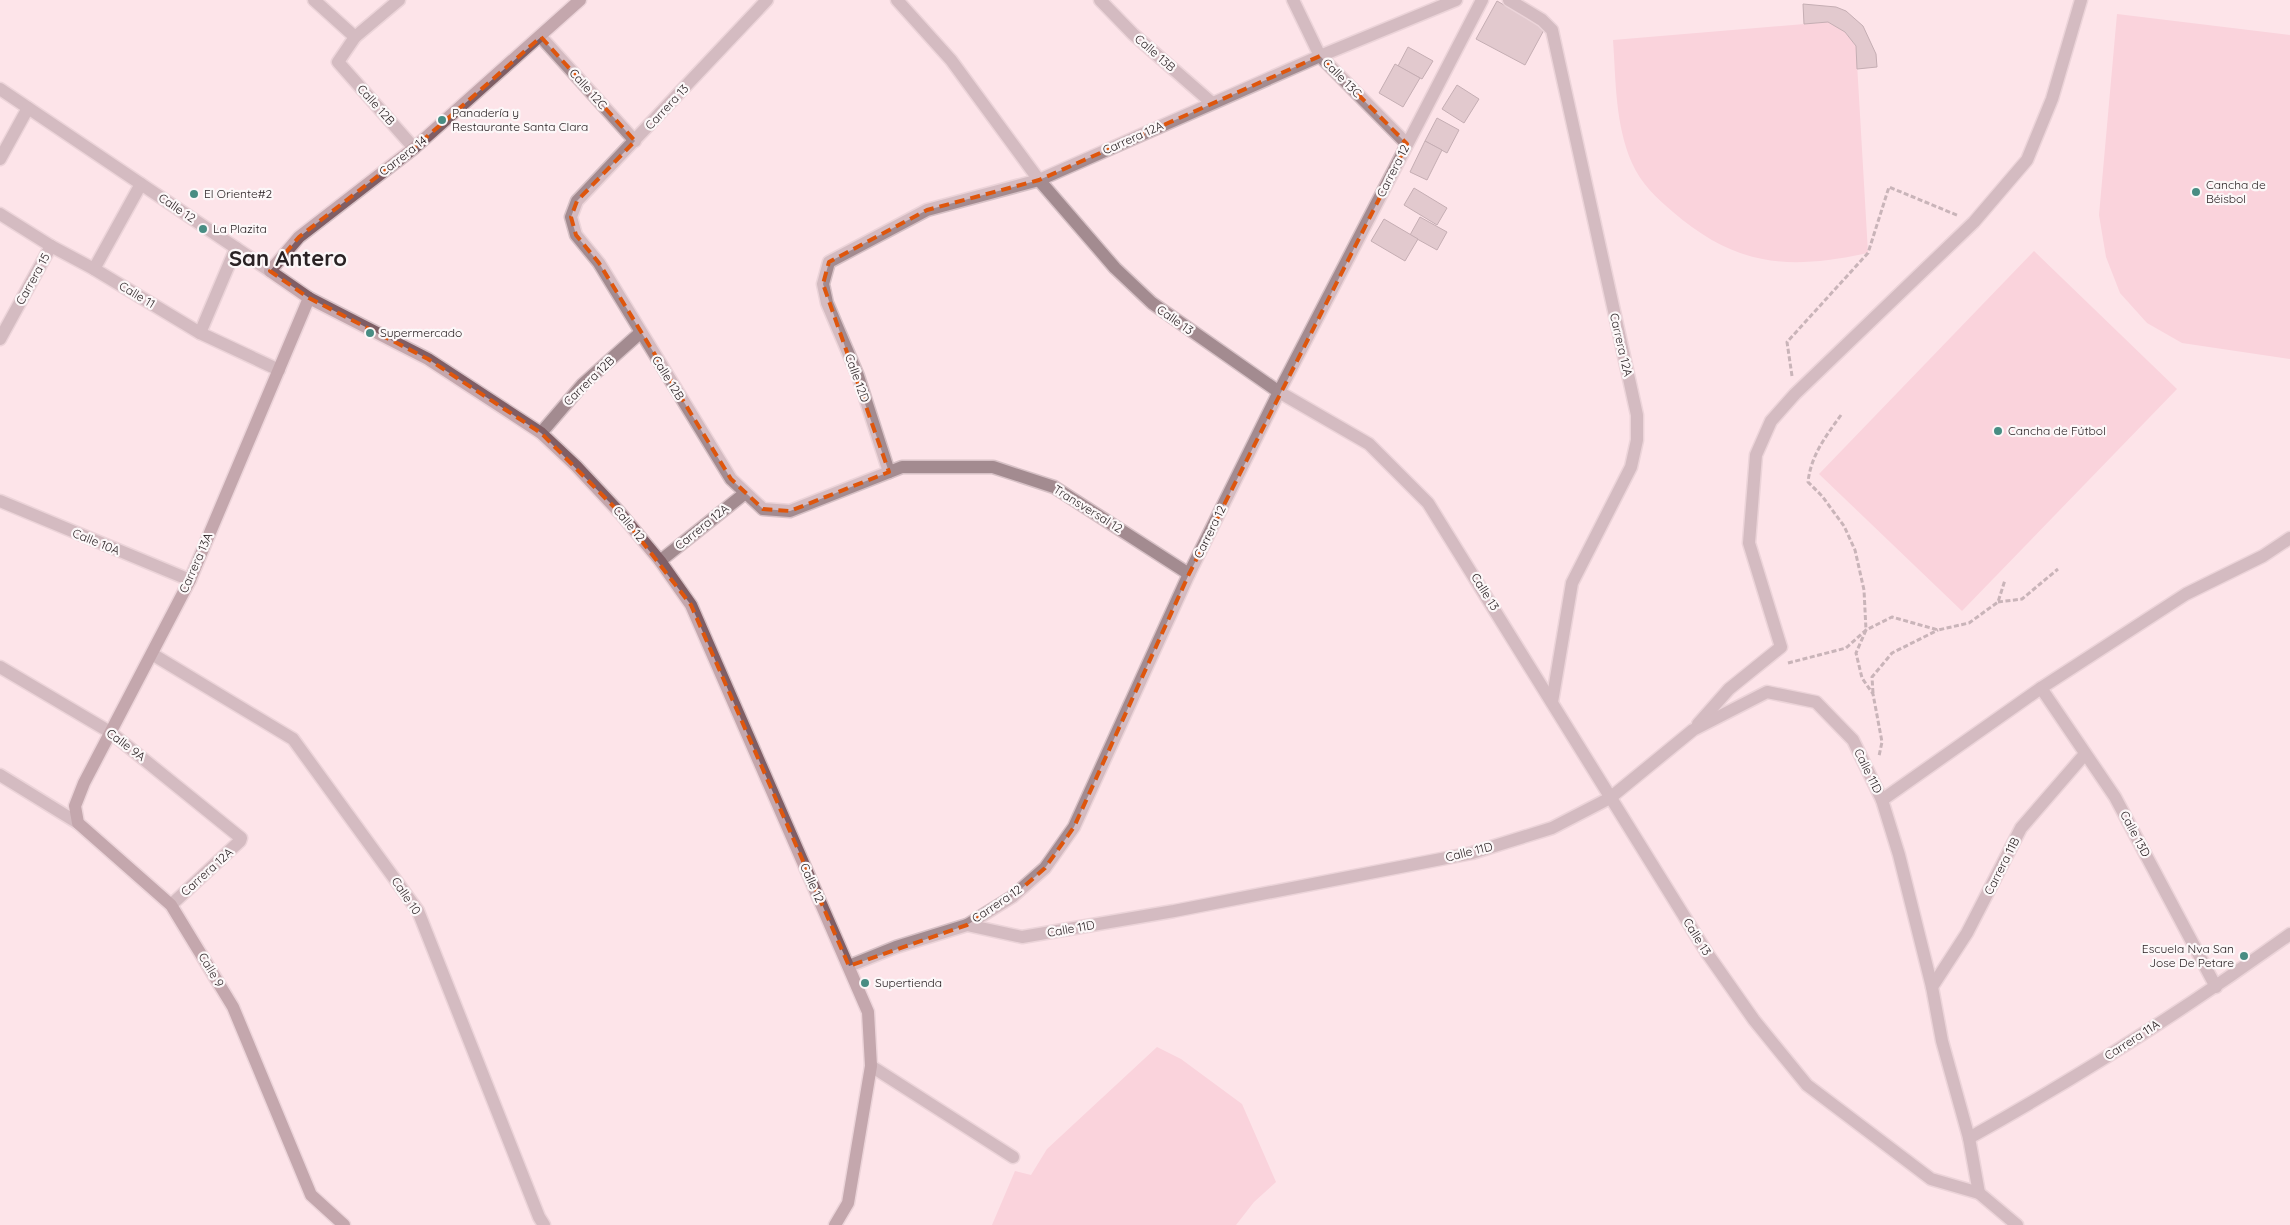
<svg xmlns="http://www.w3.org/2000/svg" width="2290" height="1225" font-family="Quicksand,sans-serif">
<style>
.green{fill:#f5bfcc}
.building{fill:#c0a9ae;stroke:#816c71}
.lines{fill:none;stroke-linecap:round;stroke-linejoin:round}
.street-casing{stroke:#d7c1c6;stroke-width:15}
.secondary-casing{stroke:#d7c1c6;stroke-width:15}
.path{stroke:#8a7a7e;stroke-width:3;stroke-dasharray:5 2.5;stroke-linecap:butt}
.street{stroke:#a38b90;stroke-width:12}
.secondary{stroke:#7f5e65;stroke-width:12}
.marked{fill:none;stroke:#de560d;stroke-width:4;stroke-dasharray:10 6;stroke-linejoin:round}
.poi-dot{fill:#488d83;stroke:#fcf7f8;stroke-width:2}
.labels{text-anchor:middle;stroke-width:4.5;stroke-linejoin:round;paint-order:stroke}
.street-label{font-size:12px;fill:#2a2224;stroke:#fcf7f8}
.poi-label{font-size:12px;fill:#2a2224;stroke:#fcf7f8;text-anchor:start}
.town-label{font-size:22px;font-weight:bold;fill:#2a2224;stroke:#fcf7f8}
</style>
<rect width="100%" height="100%" fill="#fde4e9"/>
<g class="green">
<path d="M2117,14L2290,35V359L2182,343L2147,323L2120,293L2106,257L2099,215Z"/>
<path d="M1828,22L1845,32L1856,46L1868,253C1789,270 1737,267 1673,212C1657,198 1641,184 1632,163C1615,124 1616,81 1613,40Z"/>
<path d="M2034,251L2177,389L1962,611L1819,474Z"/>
<path d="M1157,1047L1181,1059L1242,1104L1276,1182L1254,1202L1236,1225H992L1015,1171L1031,1175L1047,1149Z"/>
</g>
<g class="building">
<path d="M1497,1L1545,28L1525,65L1476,39Z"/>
<path d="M1803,4L1836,7L1846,11L1863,26L1876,54L1877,67L1857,69L1856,46L1845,32L1828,22L1804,24Z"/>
<path d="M1408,47L1433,61L1422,79L1398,66Z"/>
<path d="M1395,64L1420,78L1403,107L1379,93Z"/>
<path d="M1457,85L1479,99L1464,123L1442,109Z"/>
<path d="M1437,118L1459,130L1447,153L1425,141Z"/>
<path d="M1425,141L1442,150L1427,180L1410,172Z"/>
<path d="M1414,188L1447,208L1437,225L1404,205Z"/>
<path d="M1420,217L1447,232L1437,250L1410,235Z"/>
<path d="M1384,219L1418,239L1405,261L1371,241Z"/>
</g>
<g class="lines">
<defs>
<g id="street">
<path d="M314,0L355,37"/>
<path d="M399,0L355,37L338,62L414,148"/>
<path d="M767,0L577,201L571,217L576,235L599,263L731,479L763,509L790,511L902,467H993L1054,487L1189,574"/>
<path d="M897,0L951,60L1039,180L1115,268L1152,303L1279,392L1369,444L1428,503L1707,953L1754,1020L1807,1085L1931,1179L1979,1193L2017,1225"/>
<path d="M1100,0L1133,34L1212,103"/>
<path d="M1293,0L1320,56L1407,144"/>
<path d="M1509,0L1542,20L1552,30L1637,415V440L1631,467L1572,583L1552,702"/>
<path d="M541,37L635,141"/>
<path d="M0,89L270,271"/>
<path d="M0,159L28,108"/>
<path d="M0,214L51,246L94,269L200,333L279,370"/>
<path d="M94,269L141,184"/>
<path d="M200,333L236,248"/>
<path d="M0,339L51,246"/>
<path d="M541,433L583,384L640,333"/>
<path d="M889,472L858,376L827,303L823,284L829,262L927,210L1039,180L1320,56L1456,0"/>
<path d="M0,501L190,580"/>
<path d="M660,561L744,494"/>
<path d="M152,654L293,739L418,911L539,1217L544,1225"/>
<path d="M0,667L110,732L241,838L240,841L171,905"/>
<path d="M2041,688L2115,797L2216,987"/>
<path d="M1698,724L1729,689L1781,647L1749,543L1756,455L1771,421L1795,394L1974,222L2027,160L2052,99L2081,0"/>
<path d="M0,775L78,823"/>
<path d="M1882,800L2041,688L2186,594L2263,556L2290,538"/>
<path d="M967,925L1022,937L1174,911L1472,853L1552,828L1610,798L1693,730L1767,692L1816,702L1853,740L1882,800L1899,855L1932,987L1942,1041L1969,1138L1979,1193"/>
<path d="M849,966L896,947L967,925L1012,897L1045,868L1074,827L1189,574L1279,392L1482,0"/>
<path d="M1932,987L1967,933L2021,828L2085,754"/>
<path d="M871,1066L1013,1157"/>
<path d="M1969,1138C2080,1076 2187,1008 2290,934"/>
</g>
<g id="secondary">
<path d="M580,0L414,148L299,237L270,271L309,298L428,359L541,433L576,466L620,513L660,561L691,605L868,1012L871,1066L848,1203L835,1225"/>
<path d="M309,298L190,580L84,783L75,806L78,823L171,905L233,1007L311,1195L344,1225"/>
</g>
</defs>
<use href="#street" class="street-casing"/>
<use href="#secondary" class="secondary-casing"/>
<g class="path">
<path d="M1792,376L1787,342L1868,253L1889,187L1959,216"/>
<path d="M1841,415C1826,436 1811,455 1808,482L1822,496L1844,526L1855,550L1864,590L1866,630L1856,653L1862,678L1873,694L1882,742L1879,756"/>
<path d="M1998,602L2022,599L2058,569"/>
<path d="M1788,663L1846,648L1866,630L1892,617L1938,630L1969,623L1998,602L2005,580"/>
<path d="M1873,693L1872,677L1892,653L1938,630"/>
</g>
<use href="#street" class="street"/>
<use href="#secondary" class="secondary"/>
</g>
<path d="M0 0H2290V1225H0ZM541,37L635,141L577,201L571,217L576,235L599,263L731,479L763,509L790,511L889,472L823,284L829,262L927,210L1039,180L1320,56L1407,144L1189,574L1074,827L1045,868L1012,897L967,925L849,966L691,605L620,513L541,433L428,359L309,298L270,271L299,237L414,148Z" fill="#fde4e9" fill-opacity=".55" fill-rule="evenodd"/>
<path class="marked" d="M541,37L635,141L577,201L571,217L576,235L599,263L731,479L763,509L790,511L889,472L823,284L829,262L927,210L1039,180L1320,56L1407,144L1189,574L1074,827L1045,868L1012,897L967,925L849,966L691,605L620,513L541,433L428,359L309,298L270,271L299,237L414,148Z"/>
<g class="poi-dot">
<circle cx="442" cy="120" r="5"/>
<circle cx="2196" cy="192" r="5"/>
<circle cx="194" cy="194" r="5"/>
<circle cx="203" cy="229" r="5"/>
<circle cx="370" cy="333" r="5"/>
<circle cx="1998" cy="431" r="5"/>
<circle cx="2244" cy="956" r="5"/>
<circle cx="865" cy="983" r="5"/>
</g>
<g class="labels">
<g class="street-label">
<text transform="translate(1155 53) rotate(41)" y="4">Calle 13B</text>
<text transform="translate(1342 78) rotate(45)" y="4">Calle 13C</text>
<text transform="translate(588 89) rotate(48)" y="4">Calle 12C</text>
<text transform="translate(376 105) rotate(48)" y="4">Calle 12B</text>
<text transform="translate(667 107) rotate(-47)" y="4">Carrera 13</text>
<text transform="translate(1133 138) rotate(-24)" y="4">Carrera 12A</text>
<text transform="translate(403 156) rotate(-38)" y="4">Carrera 14</text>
<text transform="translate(1393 171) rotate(-63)" y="4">Carrera 12</text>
<text transform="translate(177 208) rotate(34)" y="4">Calle 12</text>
<text transform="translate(33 279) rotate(-61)" y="4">Carrera 15</text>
<text transform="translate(137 295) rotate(31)" y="4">Calle 11</text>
<text transform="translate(1175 320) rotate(35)" y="4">Calle 13</text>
<text transform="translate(1621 345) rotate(77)" y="4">Carrera 12A</text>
<text transform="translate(668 378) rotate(58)" y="4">Calle 12B</text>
<text transform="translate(857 378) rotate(70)" y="4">Calle 12D</text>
<text transform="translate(589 381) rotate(-44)" y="4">Carrera 12B</text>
<text transform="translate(1088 509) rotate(32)" y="4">Transversal 12</text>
<text transform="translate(629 524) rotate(50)" y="4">Calle 12</text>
<text transform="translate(702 527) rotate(-39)" y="4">Carrera 12A</text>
<text transform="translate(1210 532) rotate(-64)" y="4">Carrera 12</text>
<text transform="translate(96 542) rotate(22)" y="4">Calle 10A</text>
<text transform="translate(196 563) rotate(-66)" y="4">Carrera 13A</text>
<text transform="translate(1485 592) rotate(58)" y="4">Calle 13</text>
<text transform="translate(126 745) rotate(37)" y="4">Calle 9A</text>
<text transform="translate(1868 771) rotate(64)" y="4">Calle 11D</text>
<text transform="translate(2135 834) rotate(62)" y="4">Calle 13D</text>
<text transform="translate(1469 852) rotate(-14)" y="4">Calle 11D</text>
<text transform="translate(2002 866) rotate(-63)" y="4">Carrera 11B</text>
<text transform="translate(207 872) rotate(-42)" y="4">Carrera 12A</text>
<text transform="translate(812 883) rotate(66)" y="4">Calle 12</text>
<text transform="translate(406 896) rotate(56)" y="4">Calle 10</text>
<text transform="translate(997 904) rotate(-34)" y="4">Carrera 12</text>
<text transform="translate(1071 929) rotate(-10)" y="4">Calle 11D</text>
<text transform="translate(1697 937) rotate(58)" y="4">Calle 13</text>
<text transform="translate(211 970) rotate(59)" y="4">Calle 9</text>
<text transform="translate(2132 1040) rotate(-33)" y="4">Carrera 11A</text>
</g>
<g class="poi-label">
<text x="452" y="117">Panadería y<tspan x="452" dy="14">Restaurante Santa Clara</tspan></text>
<text x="2206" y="189">Cancha de<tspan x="2206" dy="14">Béisbol</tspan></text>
<text x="204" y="198">El Oriente#2</text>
<text x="213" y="233">La Plazita</text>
<text x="380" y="337">Supermercado</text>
<text x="2008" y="435">Cancha de Fútbol</text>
<text x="2234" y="953" text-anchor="end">Escuela Nva San<tspan x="2234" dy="14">Jose De Petare</tspan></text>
<text x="875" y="987">Supertienda</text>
</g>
<g class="town-label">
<text x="288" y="266">San Antero</text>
</g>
</g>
</svg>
